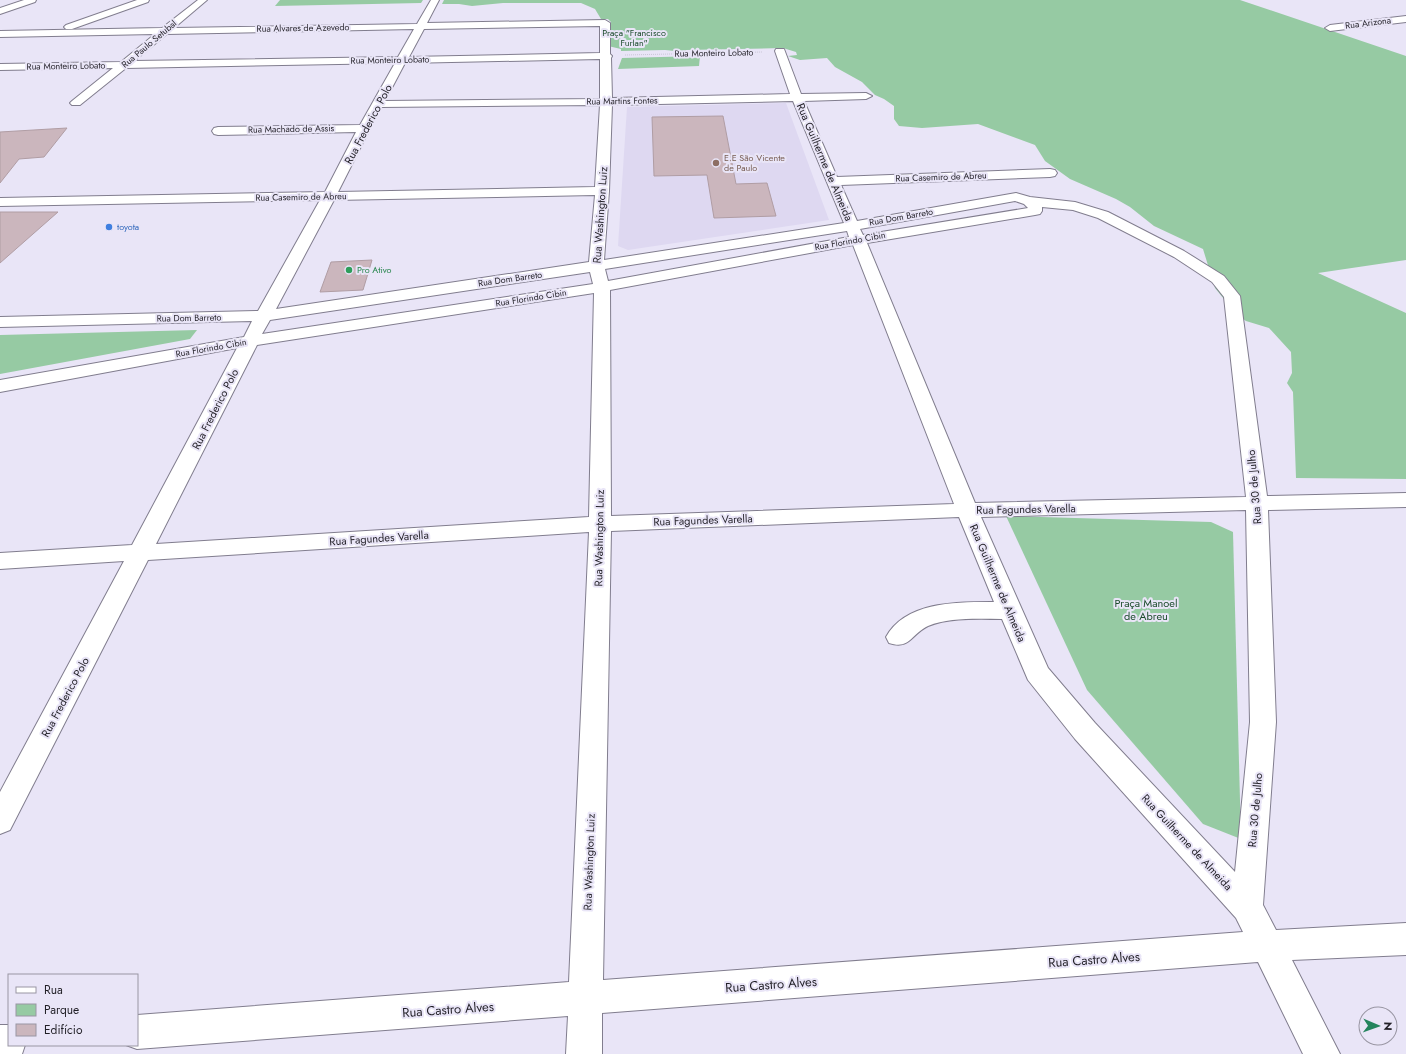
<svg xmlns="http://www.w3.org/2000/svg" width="1406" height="1054" font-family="Jost,sans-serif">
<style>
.built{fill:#ded8f1}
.green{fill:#96caa3}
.building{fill:#cbb6bd;stroke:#b09da4}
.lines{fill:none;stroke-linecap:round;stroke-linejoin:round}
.minor-casing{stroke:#817d8e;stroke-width:2}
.tertiary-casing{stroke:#817d8e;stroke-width:2}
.path{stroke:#a9a6b4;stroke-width:1;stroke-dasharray:0.5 1.5;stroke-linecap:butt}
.minor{fill:#fff;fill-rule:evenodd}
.tertiary{fill:#fff;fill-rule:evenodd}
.education-dot{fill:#8d6e63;stroke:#e9e5f7;stroke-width:1.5}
.shop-dot{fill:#3f7fe0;stroke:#e9e5f7;stroke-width:1.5}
.leisure-dot{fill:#2e9e5b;stroke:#e9e5f7;stroke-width:1.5}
.labels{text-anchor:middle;stroke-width:4;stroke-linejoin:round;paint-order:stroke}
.far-street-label{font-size:9px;fill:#211f26;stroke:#e9e5f7}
.far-park-label{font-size:9px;fill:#1b4b2b;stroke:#e9e5f7}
.far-education-label{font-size:9px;fill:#785e54;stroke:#e9e5f7;text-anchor:start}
.far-shop-label{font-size:9px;fill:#366cbe;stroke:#e9e5f7;text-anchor:start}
.far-leisure-label{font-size:9px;fill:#27864d;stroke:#e9e5f7;text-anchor:start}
.street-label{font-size:11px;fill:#211f26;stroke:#e9e5f7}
.park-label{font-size:11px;fill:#1b4b2b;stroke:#e9e5f7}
.near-street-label{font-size:13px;fill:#211f26;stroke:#e9e5f7}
</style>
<rect width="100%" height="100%" fill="#e9e5f7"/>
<path class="built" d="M786,103L829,220L628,250L618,246L627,107Z"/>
<g class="green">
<path d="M280,0H423L421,3L275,6Z"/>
<path d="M444,0H1240L1406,56V260L1318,273L1406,313V479L1296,478L1293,392L1287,383L1292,373L1291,352L1269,328L1246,321L1236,314L1215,288L1203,249L1154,226L1130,207L1116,199L1070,179L1045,161L1035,145L978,124L922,128L899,126L894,119V106L884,99L875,95L862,82L835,67L827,58L800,60L788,56L797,55L796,52L783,48L686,50L685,52L665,50L621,51V49L608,46L604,31L611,26V22L608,19H601L595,9L581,3H503L472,6L459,4H442Z"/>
<path d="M700,56L699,66L618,69L622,58Z"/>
<path d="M197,330L190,339L0,374V335Z"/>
<path d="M1006,516L1211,522L1233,532L1241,839L1203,824L1087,690Z"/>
</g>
<g class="building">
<path d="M723,116L736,184L767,183L776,216L714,218L707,175L654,176L652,117Z"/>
<path d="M67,128L44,157L19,159L0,183V132Z"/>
<path d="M0,212H58L0,263Z"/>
<path d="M372,260L363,290L320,292L331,262Z"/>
</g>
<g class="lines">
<defs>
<g id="minor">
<path d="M137,0H149L148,2L72,29H66L64,27L66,25Z"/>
<path d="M198,0H207L174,28L417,24L431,0H439L427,23L605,20L610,23V54L612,56L611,58L612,98L790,94L775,51L776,49H784L801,94L866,93L872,96L866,99L804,101L837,177L1050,169L1055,170L1057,173L1055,176L1050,177L841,185L857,221L1016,193L1030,197L1075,202L1108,212L1184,251L1224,276L1240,296L1267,496L1406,493V507L1268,510L1276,722L1263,905L1276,930L1406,923V955L1292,960L1340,1054H1303L1258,962L602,1013V1054H566L568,1016L137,1049L126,1045H137V1015L569,982L589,532L148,560L10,830L0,834V792L124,561L0,569V553L132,545L237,348L0,392V380L244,337L252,321L0,327V317L258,311L320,200L0,206V198L325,192L356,132L218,135L214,134L212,131L214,128L218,127L360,125L395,63L126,68L80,105H72L70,103L72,101L113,68L0,70V64L121,62L155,34L0,37V31L162,28ZM600,26V53L409,57L424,29ZM414,29L398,57L134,61L167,34ZM600,59V99L385,101L405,63ZM793,101L844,223L604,260L609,191L612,105ZM600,105L595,187L338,192L381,107ZM595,195L589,262L276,309L334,200ZM1015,201L1024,204L1028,208L863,235L860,229ZM1042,207L1073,210L1098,218L1174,257L1212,282L1224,297L1246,497L975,503L867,243L1035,215L1040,214L1042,211ZM847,231L849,237L608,281L605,269ZM853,245L954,504L611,516L610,290ZM590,272L593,284L262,334L270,320ZM594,293L589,517L156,544L257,345ZM1246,510L1250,722L1235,872L1095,723L1048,668L981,517ZM959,517L994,602C958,602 906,601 886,637L889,643C910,650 911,634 928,626C950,617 978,619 1002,619L1028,680L1075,739L1236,918L1243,932L603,980L611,531Z"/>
<path d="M1406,16V22L1330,31L1325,28L1330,25Z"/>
<path d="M0,1025H9V1045H25L22,1054H0Z"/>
</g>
<path id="tertiary" d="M24,0H36L35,2L0,14V8Z"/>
</defs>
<use href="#minor" class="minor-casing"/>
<use href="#tertiary" class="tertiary-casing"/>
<path class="path" d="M625,55L762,52"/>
<use href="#minor" class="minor"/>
<use href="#tertiary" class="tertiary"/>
</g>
<circle class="education-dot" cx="716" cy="163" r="4"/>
<circle class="shop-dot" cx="109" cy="227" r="4"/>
<circle class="leisure-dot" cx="349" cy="270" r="4"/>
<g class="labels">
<g class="far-street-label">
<text transform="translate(1368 23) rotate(-7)" y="3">Rua Arizona</text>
<text transform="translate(303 28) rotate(-1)" y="3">Rua Alvares de Azevedo</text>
<text transform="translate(149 44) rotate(-40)" y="3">Rua Paulo Setubal</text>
<text transform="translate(714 53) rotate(-1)" y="3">Rua Monteiro Lobato</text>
<text transform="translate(390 60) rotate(-1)" y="3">Rua Monteiro Lobato</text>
<text transform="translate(66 66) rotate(-1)" y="3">Rua Monteiro Lobato</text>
<text transform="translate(622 101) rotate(-1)" y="3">Rua Martins Fontes</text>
<text transform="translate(291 129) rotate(-1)" y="3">Rua Machado de Assis</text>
<text transform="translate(941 177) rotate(-2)" y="3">Rua Casemiro de Abreu</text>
<text transform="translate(301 197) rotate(-1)" y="3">Rua Casemiro de Abreu</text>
<text transform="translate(901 217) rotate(-10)" y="3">Rua Dom Barreto</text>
<text transform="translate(850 241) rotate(-10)" y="3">Rua Florindo Cibin</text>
<text transform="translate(510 279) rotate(-8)" y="3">Rua Dom Barreto</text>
<text transform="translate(531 298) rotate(-9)" y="3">Rua Florindo Cibin</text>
<text transform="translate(189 318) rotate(-1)" y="3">Rua Dom Barreto</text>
<text transform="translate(211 348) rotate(-10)" y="3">Rua Florindo Cibin</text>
</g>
<g class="far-park-label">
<text x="634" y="36">Praça "Francisco<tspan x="634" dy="10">Furlan"</tspan></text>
</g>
<g class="far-education-label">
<text x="724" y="161">E.E São Vicente<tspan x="724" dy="10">de Paulo</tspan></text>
</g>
<g class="far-shop-label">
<text x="117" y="230">toyota</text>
</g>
<g class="far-leisure-label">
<text x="357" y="273">Pro Ativo</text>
</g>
<g class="street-label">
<text transform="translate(368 124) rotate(-62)" y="4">Rua Frederico Polo</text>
<text transform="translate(825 162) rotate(67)" y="4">Rua Guilherme de Almeida</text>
<text transform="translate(600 215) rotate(-86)" y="4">Rua Washington Luiz</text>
<text transform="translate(215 409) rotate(-63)" y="4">Rua Frederico Polo</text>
<text transform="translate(1254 487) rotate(-95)" y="4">Rua 30 de Julho</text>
<text transform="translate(1026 509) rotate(-1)" y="4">Rua Fagundes Varella</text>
<text transform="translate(703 520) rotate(-2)" y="4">Rua Fagundes Varella</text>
<text transform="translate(379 538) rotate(-4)" y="4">Rua Fagundes Varella</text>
<text transform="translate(599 538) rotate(-89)" y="4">Rua Washington Luiz</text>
<text transform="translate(998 583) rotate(67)" y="4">Rua Guilherme de Almeida</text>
<text transform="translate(65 697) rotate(-62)" y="4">Rua Frederico Polo</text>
<text transform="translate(1255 810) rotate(-85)" y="4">Rua 30 de Julho</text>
<text transform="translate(1187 842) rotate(47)" y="4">Rua Guilherme de Almeida</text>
<text transform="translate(589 862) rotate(-88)" y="4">Rua Washington Luiz</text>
</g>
<g class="park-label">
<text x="1146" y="607">Praça Manoel<tspan x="1146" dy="13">de Abreu</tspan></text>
</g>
<g class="near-street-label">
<text transform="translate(1094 959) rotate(-4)" y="5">Rua Castro Alves</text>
<text transform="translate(771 984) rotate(-4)" y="5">Rua Castro Alves</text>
<text transform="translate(448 1009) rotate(-4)" y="5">Rua Castro Alves</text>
</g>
</g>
<rect x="8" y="974" width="130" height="72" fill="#e9e5f7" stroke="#9996a3"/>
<rect x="16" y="987" width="20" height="6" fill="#ffffff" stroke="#9996a3"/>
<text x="44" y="994" font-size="12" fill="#211f26">Rua</text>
<rect x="16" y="1004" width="20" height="12" fill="#96caa3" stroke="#9996a3"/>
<text x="44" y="1014" font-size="12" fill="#211f26">Parque</text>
<rect x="16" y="1024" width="20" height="12" fill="#cbb6bd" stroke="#9996a3"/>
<text x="44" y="1034" font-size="12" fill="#211f26">Edifício</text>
<g transform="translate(1378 1026) rotate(92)"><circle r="19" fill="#e9e5f7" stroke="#9996a3"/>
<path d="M0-3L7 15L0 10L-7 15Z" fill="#24845d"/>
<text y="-6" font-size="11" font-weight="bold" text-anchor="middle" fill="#211f26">N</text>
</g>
</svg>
